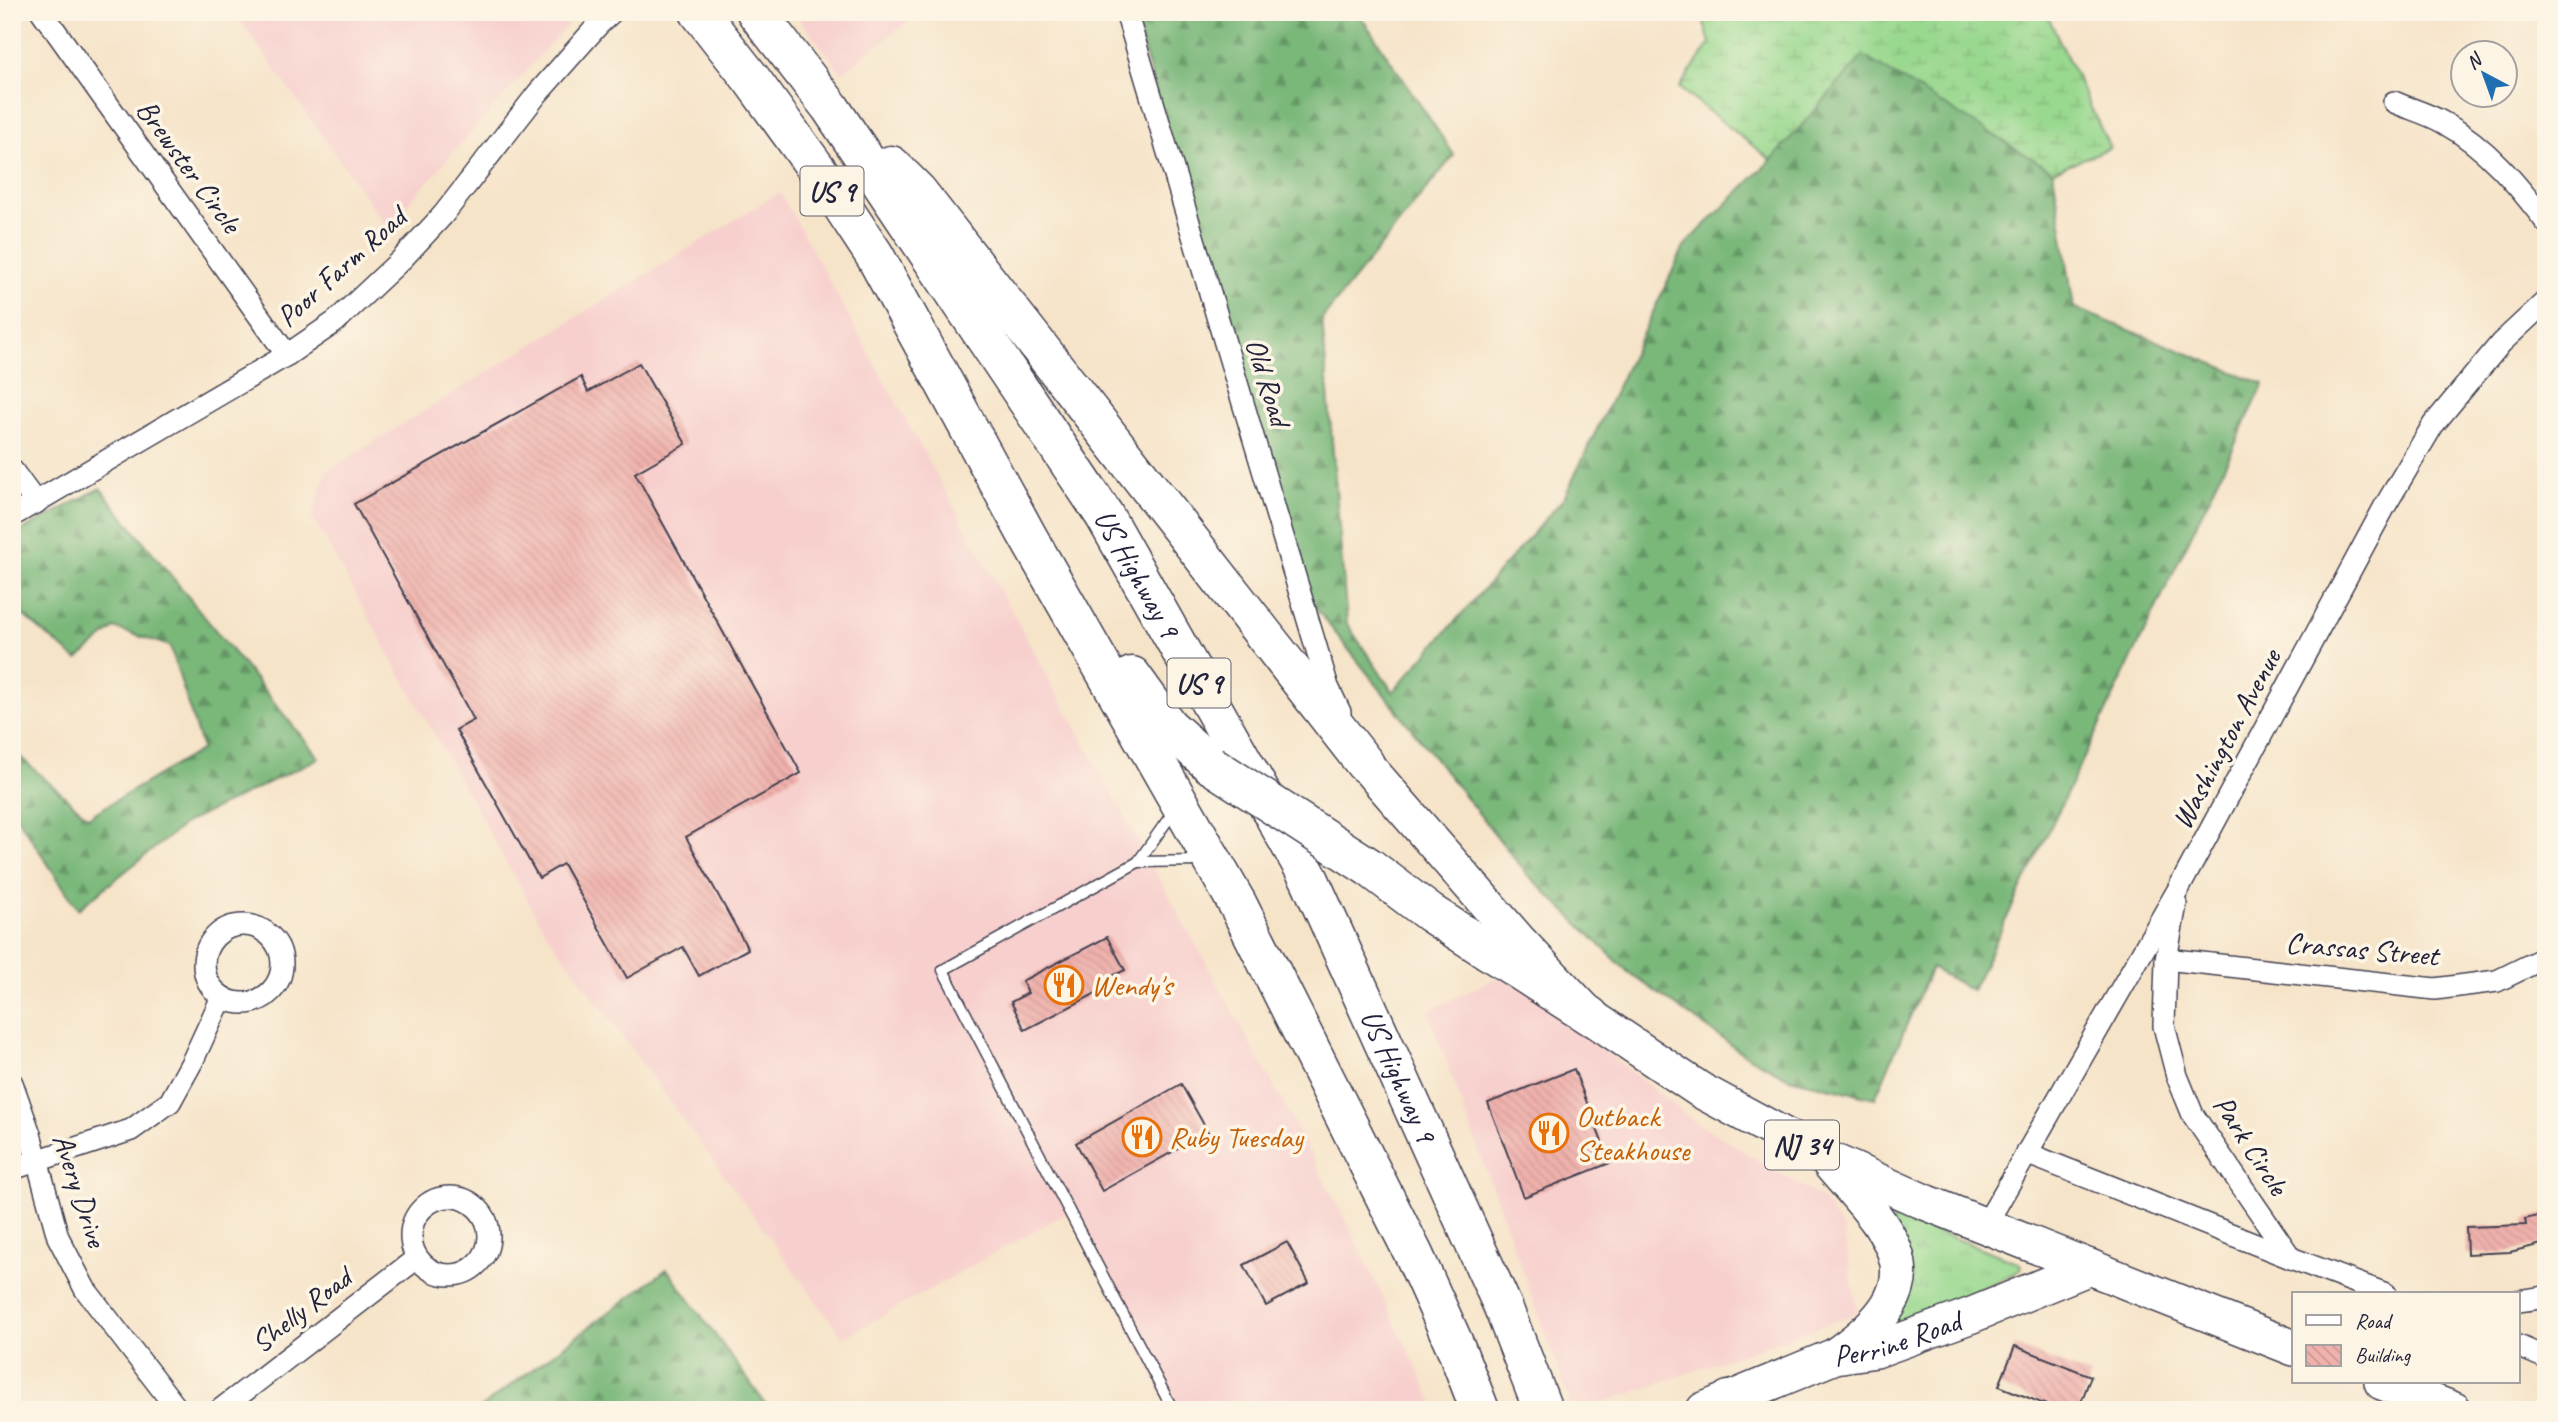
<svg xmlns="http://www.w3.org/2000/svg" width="2558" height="1422" font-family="Caveat,sans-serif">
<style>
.built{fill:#f7d0ce}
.grass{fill:url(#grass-tufts);stroke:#5e7d65;stroke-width:2}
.forest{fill:url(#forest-firs);stroke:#4e6d5a;stroke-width:2}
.wetland{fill:url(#wetland-marsh);stroke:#5e7d65;stroke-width:2}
.building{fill:url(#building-back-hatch)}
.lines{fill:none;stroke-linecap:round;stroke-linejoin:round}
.lane-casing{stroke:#423f50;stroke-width:13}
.street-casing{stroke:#423f50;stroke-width:24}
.primary-casing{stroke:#423f50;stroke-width:38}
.highway-casing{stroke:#423f50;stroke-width:41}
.lane{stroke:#fff;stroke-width:10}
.street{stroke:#fff;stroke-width:21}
.primary{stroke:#fff;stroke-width:35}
.highway{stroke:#fff;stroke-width:38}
.highway-bridge-casing{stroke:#423f50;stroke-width:41;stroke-linecap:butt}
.highway-bridge{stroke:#fff;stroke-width:38}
.labels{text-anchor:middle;stroke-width:7;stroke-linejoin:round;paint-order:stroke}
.shield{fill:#fcf5e5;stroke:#63616e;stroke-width:2}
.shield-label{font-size:28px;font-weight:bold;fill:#22223b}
.street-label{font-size:30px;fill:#22223b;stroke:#fcf5e5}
.food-label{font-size:30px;fill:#c56008;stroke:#fcf5e5;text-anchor:start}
</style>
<defs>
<pattern id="grass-tufts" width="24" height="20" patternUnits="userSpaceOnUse" patternTransform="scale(1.75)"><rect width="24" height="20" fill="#99d88f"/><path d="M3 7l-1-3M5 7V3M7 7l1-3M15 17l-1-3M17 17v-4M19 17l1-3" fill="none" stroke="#84b97c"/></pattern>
<pattern id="forest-firs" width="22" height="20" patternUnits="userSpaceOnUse" patternTransform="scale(1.75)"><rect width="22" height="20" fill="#7ab87a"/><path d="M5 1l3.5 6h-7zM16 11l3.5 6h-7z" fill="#649565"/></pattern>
<pattern id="wetland-marsh" width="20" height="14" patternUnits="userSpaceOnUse" patternTransform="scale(1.75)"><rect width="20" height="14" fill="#99d88f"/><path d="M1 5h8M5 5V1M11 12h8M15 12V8" fill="none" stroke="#84b97c"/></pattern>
<pattern id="building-back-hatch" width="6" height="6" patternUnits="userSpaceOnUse" patternTransform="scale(1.75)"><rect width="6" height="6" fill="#f0b1ac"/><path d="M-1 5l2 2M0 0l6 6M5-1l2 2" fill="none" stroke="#ce9895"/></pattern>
</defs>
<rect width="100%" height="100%" fill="#fcf5e5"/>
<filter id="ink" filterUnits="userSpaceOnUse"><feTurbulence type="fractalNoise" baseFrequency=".0143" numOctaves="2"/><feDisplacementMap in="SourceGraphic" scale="14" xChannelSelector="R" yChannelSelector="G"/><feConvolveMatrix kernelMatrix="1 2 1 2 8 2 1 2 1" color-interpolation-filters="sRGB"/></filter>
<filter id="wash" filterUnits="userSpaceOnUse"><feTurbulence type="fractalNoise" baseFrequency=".00686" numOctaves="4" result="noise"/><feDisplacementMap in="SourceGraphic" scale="28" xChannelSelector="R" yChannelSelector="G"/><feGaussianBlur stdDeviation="1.57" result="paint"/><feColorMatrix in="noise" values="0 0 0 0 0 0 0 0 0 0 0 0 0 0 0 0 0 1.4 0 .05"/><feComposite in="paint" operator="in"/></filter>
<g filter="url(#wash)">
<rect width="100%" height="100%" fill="#f6e4c9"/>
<g class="built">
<path d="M234,12H579L387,227Z"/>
<path d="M794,12H920L842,73Z"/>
<path d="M780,192L1285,1106L1349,1227L1437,1410H1169L1075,1208L843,1338L545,931L312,517L327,471Z"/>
<path d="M1506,973L1691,1119L1821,1198L1843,1229L1858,1313L1583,1410H1573L1428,1011Z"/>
</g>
<path class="grass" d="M1893,1215L2017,1262L2021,1265L2020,1270L1997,1282L1894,1325Z"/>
<g class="forest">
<path d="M1133,12H1363L1360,15L1454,155L1322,319L1347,624L1393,692L1564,498L1685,245L1771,160L1863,55L2053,171L2074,308L2264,384L1972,990L1931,968L1875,1098L1789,1078L1747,1056L1628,972L1526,873L1295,582Z"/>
<path d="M100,488L319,758L186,823L78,909L12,810V750L88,817L202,749L170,646L114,628L77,660L12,606V536Z"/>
<path d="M667,1269L770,1410H478Z"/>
</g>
<path class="wetland" d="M1701,12H2046L2110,148L2053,171L1863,56L1771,160L1679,88L1710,43Z"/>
<g id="blocks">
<g class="building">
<path d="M639,363L686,444L635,473L801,773L686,837L748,949L699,976L683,947L627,978L563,864L539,878L456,730L474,720L354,504L581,377L588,392Z"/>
<path d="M1107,937L1125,970L1102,981L1106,988L1025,1030L1011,1002L1028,993L1022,981Z"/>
<path d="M1574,1069L1610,1163L1524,1197L1488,1103Z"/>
<path d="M1181,1084L1208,1132L1102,1191L1076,1143Z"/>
<path d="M2546,1214V1243L2510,1252L2467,1254L2466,1227L2526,1225L2525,1219Z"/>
<path d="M1287,1242L1309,1283L1266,1306L1244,1265Z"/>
<path d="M2015,1346L2091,1376L2078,1410H2059L1999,1386Z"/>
</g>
</g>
</g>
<g filter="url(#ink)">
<use href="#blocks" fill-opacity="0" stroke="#423f50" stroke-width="2"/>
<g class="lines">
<defs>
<g id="lane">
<path d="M1174,811L1138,862L1203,861"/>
<path d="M1138,862L943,970L1173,1410"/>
</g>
<g id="street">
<path d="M42,12L287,355"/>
<path d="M1126,12L1328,687L1340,712"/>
<path d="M2394,102C2410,109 2429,114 2444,123C2487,147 2517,184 2546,222"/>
<path d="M12,470L36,503"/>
<path d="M12,516L287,355L335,322L402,259L443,215L538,93L599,24L612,12"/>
<path d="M2176,904L2166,959L2164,1026L2177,1076L2193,1115L2291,1258L2386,1294"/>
<circle cx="243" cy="964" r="39"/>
<path d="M2166,959L2435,989L2497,981L2546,957"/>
<path d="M12,1083L30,1134L58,1237L85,1289L178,1410"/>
<path d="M2026,1153L2291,1258"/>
<path d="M12,1169L131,1130L170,1102L192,1062L222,997"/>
<circle cx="450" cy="1236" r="39"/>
<path d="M1985,1226L2179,888L2385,506L2433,425L2501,343L2546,301"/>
<path d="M2518,1301L2546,1297"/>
<path d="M2518,1346L2546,1358"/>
<path d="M220,1410L417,1258"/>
</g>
<g id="primary">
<path d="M1365,764L1518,940L1590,1016L1700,1090L1824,1157L1920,1200L2294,1348"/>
<path d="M1831,1165C1897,1240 1939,1281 1839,1353"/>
<path d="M2382,1382L2454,1410"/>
<path id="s1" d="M1704,1410L1835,1356L1876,1350L1972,1315L2090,1267"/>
</g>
<g id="highway">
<path d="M699,12L752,80L829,186L875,256L1028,537L1238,905L1414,1255L1456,1348L1480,1410"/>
<path id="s2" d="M756,12L830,107L1104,515L1309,878L1503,1307L1543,1410"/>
<path d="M891,165L918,192L1365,764"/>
<path d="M1132,676L1168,726L1211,765"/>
<path d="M1369,867L1430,913L1590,1016"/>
<path d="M1729,1400L1733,1410"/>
</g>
</defs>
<use href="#lane" class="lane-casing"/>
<use href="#street" class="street-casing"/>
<use href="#primary" class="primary-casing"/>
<use href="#highway" class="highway-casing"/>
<use href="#lane" class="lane"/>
<use href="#street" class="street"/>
<use href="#primary" class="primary"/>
<use href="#highway" class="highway"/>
<defs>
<path id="highway-bridge" d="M1211,765L1369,867"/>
</defs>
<use href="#highway-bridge" class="highway-bridge-casing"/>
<use href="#highway-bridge" class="highway-bridge"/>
</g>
</g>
<defs>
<symbol id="restaurant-ring" viewBox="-11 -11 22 22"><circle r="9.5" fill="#fcf5e5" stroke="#e8710a" stroke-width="1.5"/><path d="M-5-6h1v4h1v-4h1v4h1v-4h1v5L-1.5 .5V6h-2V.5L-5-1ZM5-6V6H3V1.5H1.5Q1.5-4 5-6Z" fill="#e8710a"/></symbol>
</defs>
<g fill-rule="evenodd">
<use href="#restaurant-ring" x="1042" y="963" width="44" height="44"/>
<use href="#restaurant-ring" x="1527" y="1111" width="44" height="44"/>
<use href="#restaurant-ring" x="1120" y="1115" width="44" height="44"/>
</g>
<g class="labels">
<g class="shield">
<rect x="800.5" y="166.5" width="63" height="49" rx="5"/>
<rect x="1167.5" y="658.5" width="63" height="49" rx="5"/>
<rect x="1765" y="1120.5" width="74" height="49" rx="5"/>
</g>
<g class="shield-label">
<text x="832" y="201">US 9</text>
<text x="1199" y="693">US 9</text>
<text x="1802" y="1155">NJ 34</text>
</g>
<g class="street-label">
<text transform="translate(189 166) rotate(54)" y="10">Brewster Circle</text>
<text transform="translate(341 267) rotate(-42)" y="10">Poor Farm Road</text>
<text transform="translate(1268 382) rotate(73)" y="10">Old Road</text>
<text dy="10" stroke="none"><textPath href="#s2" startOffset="679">US Highway 9</textPath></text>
<text transform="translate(2226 739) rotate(-62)" y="10">Washington Avenue</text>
<text transform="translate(2362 949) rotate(5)" y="10">Crassas Street</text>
<text dy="10" stroke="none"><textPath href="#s2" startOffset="1246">US Highway 9</textPath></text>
<text transform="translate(2251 1145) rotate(57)" y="10">Park Circle</text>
<text transform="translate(80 1190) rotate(72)" y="10">Avery Drive</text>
<text transform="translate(301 1310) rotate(-38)" y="10">Shelly Road</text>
<text dy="10" stroke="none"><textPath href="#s1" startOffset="206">Perrine Road</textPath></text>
</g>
<g class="food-label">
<text x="1091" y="995">Wendy's</text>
<text x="1576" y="1126">Outback<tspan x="1576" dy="34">Steakhouse</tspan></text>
<text x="1169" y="1147">Ruby Tuesday</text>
</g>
</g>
<rect width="2558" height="1422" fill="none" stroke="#fcf5e5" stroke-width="42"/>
<rect x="2292" y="1292" width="228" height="91" fill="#fcf5e5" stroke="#a5a1a1" stroke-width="2"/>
<rect x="2306" y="1315" width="35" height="10" fill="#ffffff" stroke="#a5a1a1" stroke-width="2"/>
<text x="2355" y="1328" font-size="21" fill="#22223b">Road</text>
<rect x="2306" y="1345" width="35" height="21" fill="url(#building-back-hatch)" stroke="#a5a1a1" stroke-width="2"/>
<text x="2355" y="1362" font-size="21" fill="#22223b">Building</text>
<g transform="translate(2484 74) rotate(319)"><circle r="33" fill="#fcf5e5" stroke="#a5a1a1" stroke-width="2"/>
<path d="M0-5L12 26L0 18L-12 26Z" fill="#1f6fb2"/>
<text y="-10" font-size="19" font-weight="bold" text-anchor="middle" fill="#22223b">N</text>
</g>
</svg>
